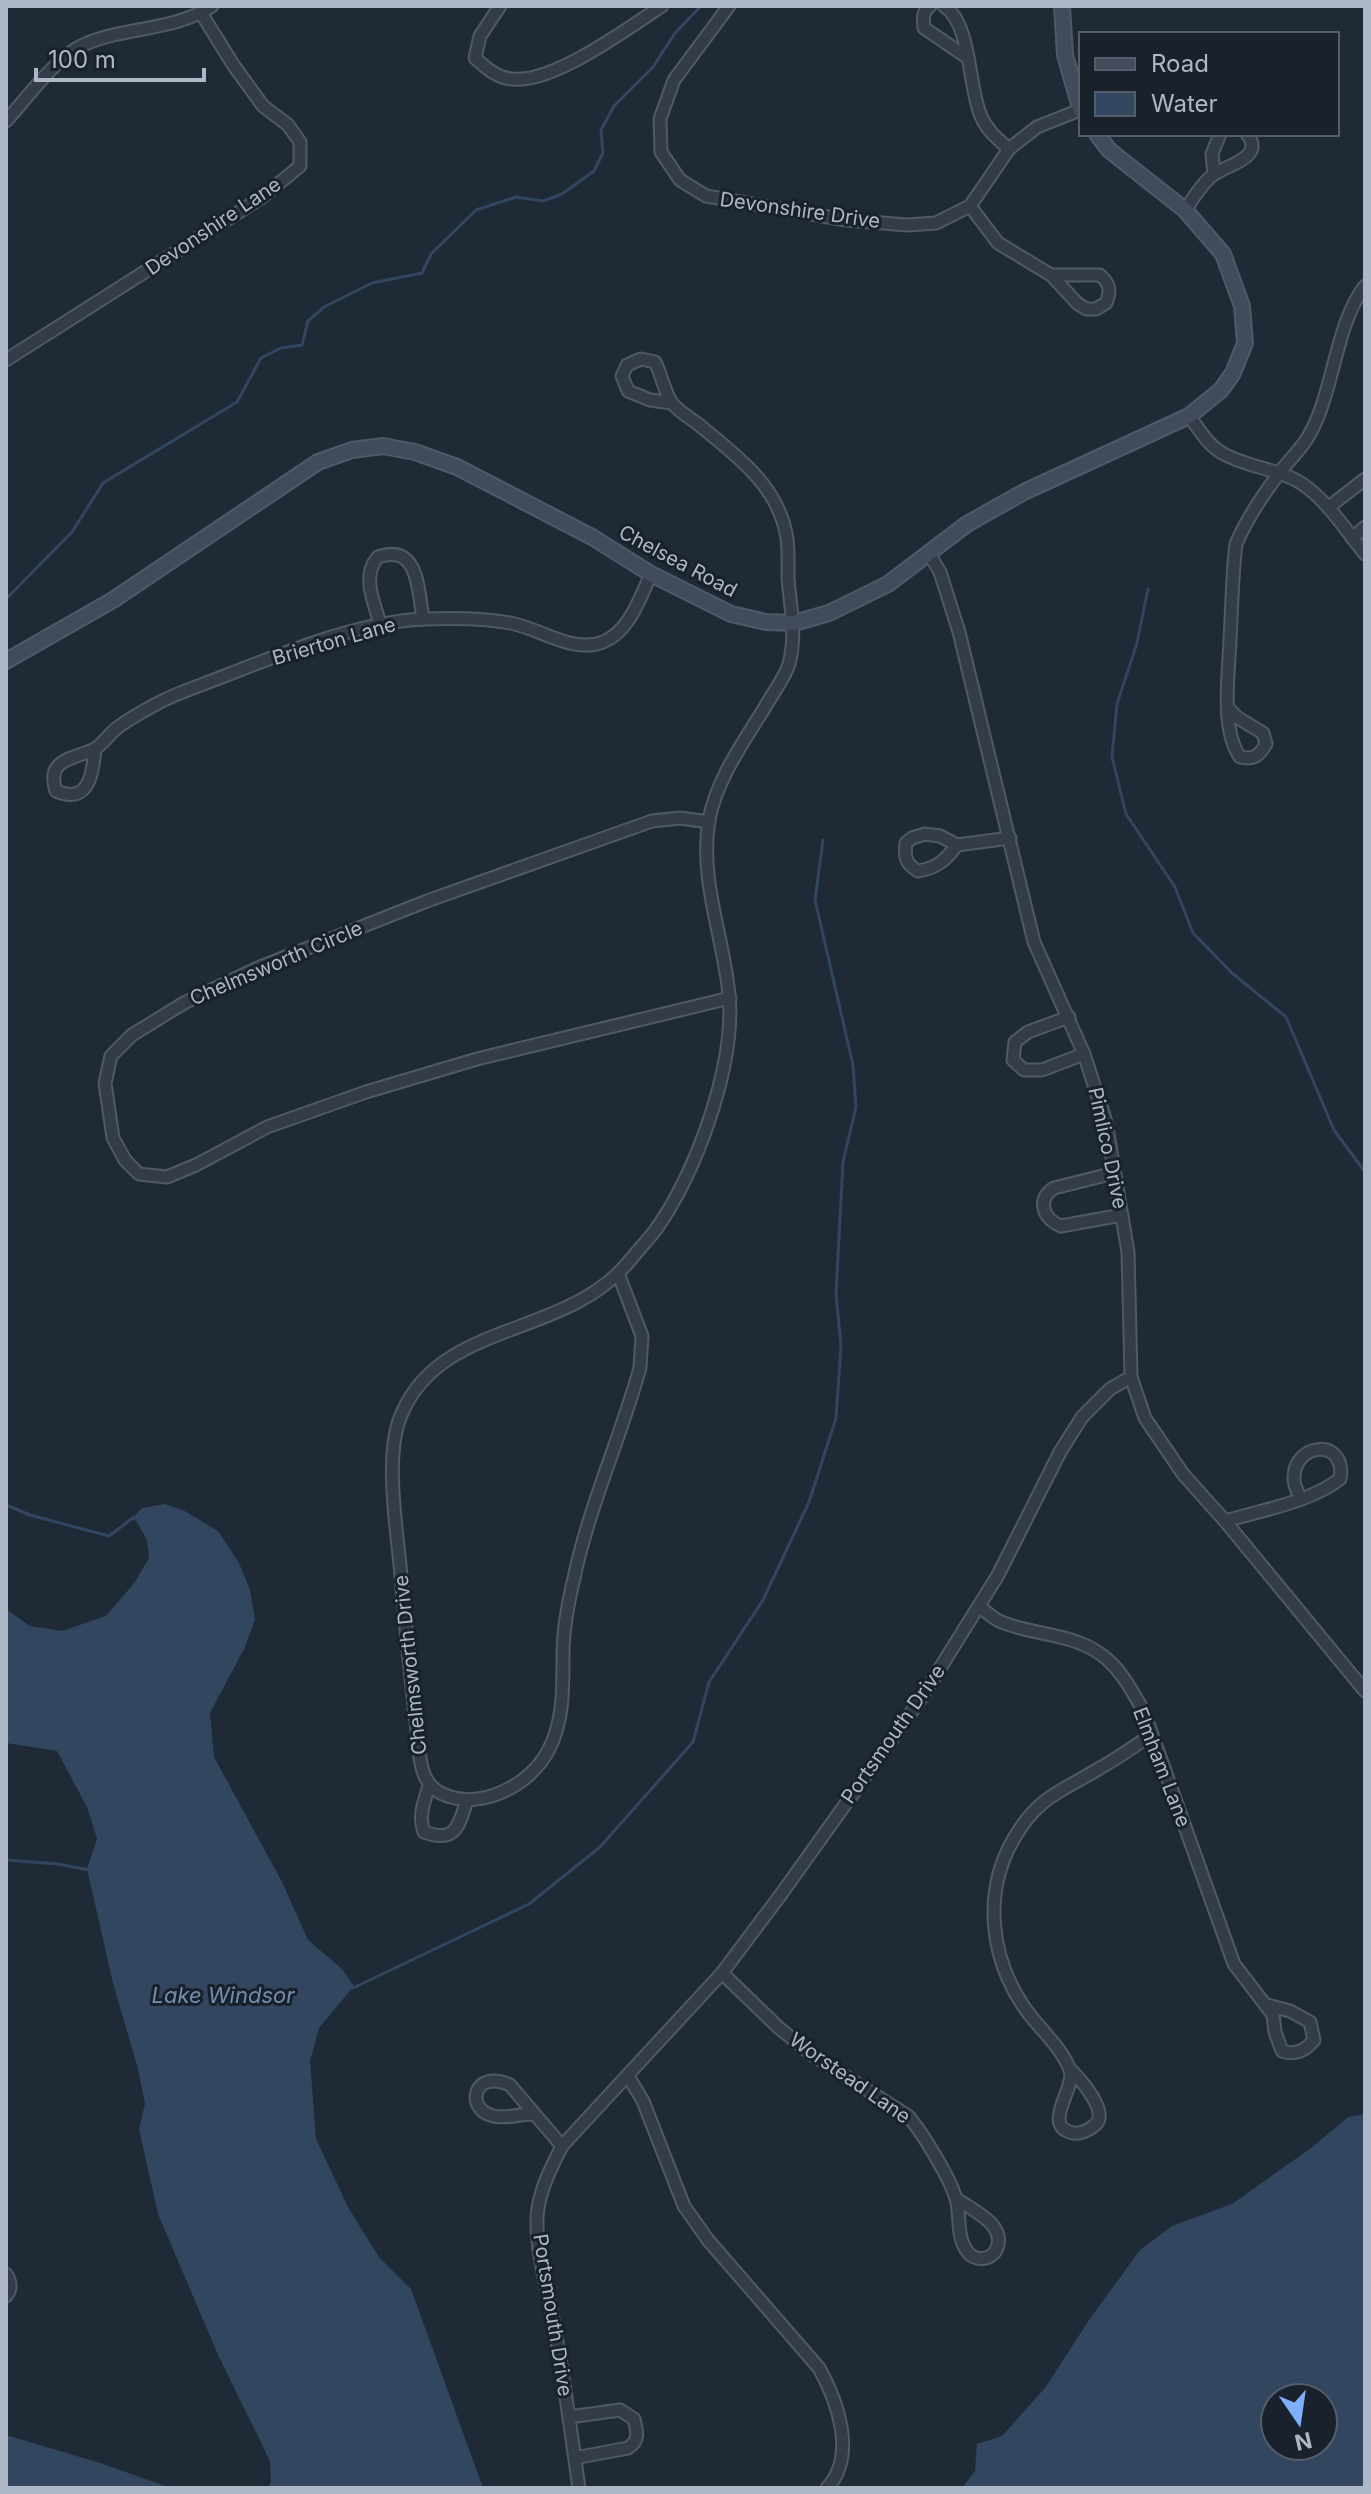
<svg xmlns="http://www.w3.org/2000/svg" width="1371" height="2494" font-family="Inter,sans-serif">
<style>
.water{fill:#324660;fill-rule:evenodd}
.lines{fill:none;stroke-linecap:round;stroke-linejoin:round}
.stream{stroke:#324660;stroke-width:3}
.street-casing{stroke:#505a66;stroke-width:15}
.secondary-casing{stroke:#505a66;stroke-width:18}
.street{stroke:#333c48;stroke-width:11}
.secondary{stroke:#414b5b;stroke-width:14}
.labels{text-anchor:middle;stroke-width:6;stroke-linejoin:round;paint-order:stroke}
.street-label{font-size:20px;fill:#adb7c5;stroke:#19212c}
.water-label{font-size:22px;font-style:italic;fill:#748eae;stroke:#19212c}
</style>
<rect width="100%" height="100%" fill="#1f2a37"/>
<g class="water">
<path d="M165,1504L183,1510L218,1531L239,1563L250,1590L255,1620L244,1649L210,1713L214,1757L282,1882L308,1940L342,1969L354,1986L319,2028L310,2061L316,2139L349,2209L379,2257L411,2289L483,2488H268L271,2482L270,2461L219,2357L158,2214L139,2129L145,2104L138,2069L113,1983L87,1869L97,1839L87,1807L57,1751L6,1743V1609L30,1626L62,1631L106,1616L135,1582L149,1558L147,1540L134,1517L142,1508Z"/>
<path d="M1365,2114V2488H962L975,2471L977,2444L1002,2436L1045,2388L1089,2320L1140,2250L1172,2226L1232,2204L1311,2148L1348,2117ZM1275,2398H1323V2446H1275Z"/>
<path d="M6,2435L100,2463L171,2488H6Z"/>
</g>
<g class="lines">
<g class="stream">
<path d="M1148,589L1137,643L1117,704L1112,757L1126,814L1175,887L1193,933L1232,973L1286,1017L1334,1130L1365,1172"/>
<path d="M6,599L72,532L103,483L237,402L261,358L281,348L302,345L308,321L324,307L372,283L422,273L431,254L476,210L516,197L543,201L562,194L594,171L603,153L601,130L614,106L653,67L675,33L701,6"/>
<path d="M6,1505L30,1515L109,1536L134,1517L135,1519"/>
<path d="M6,1860L58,1864L89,1870"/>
<path d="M353,1988L529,1904L600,1847L693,1742L709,1682L763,1600L809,1502L836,1418L841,1346L836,1294L843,1162L856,1107L853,1065L815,900L823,840"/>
</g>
<defs>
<g id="street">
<path d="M500,6L480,36L475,58C486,68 497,78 512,79C553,84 628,28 662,6"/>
<path d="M729,6L674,80L660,119L661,152L680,180L706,196L846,220L907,225L936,223L970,206L1009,149L1037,127L1080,110"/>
<path d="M930,6C922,12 923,19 924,28L968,58"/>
<path d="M944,6C972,24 968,88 981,116C987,131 998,139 1009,149"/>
<path d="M6,121C27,98 54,60 81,46C122,26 173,32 212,6"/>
<path d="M1214,174L1212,154L1220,134"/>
<path d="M970,206L998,243L1051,275L1077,303L1086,309H1096L1106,303C1111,291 1110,284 1100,275H1051"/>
<path d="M1185,210C1193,199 1202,183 1213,175C1226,165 1266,158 1247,134"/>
<path d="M6,360L261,198L300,166V142L288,125L263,106L234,66L201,13"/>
<path d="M1189,416C1199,429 1208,445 1222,453C1249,469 1283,468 1308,488C1331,506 1347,532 1365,554"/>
<path d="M1329,507L1365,479"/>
<path d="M1352,538L1365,527"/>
<path d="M928,552L940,572L959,632L1034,942L1084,1054L1106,1122L1128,1252L1131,1377L1145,1418L1183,1474L1225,1521L1365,1691"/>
<path d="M380,624C374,601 361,576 378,557C419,543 418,590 423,619"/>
<path d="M1228,708L1238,718L1263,733L1266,744C1259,756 1254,760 1240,757C1220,728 1229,673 1230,639C1232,607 1232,576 1236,544C1247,518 1264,493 1281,471C1290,459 1301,449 1308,437C1334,394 1335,324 1365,286"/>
<path d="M95,749C93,773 89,805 56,791C45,758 75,759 95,749C103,744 109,734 117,728C130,718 149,708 164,700C185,690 210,682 232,673C289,651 363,621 425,619C452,618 483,618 510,623C540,628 572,654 603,642C629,632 640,598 651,574"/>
<path d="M709,822L680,818L652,821L427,901L260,967L184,1003L132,1035L111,1056L105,1083L113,1138L125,1160L139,1174L167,1177L196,1165L267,1127L366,1092L477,1059L730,998"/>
<path d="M957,845C946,860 937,868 918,871C906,864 904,858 906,843L912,838L925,834L940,836L957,845L1010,838"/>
<path d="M1069,1017L1028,1032L1015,1042L1013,1060L1024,1070H1042L1084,1054"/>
<path d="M1114,1173L1054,1188C1036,1199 1043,1219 1061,1226L1122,1215"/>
<path d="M618,1273L642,1336L640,1368C620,1439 589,1507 574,1578C568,1603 563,1629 563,1655C563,1687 564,1722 548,1751C530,1785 482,1810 445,1795C418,1785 420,1755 417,1730C410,1675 405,1620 400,1565C396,1523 384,1452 402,1413C442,1321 562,1338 626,1265C635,1254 645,1243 654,1232C696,1175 736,1064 729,994C723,935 699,879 709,820C717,777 746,739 768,702C775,690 785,677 789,664C797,634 790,606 788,577C788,563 789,546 786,533C776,483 734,454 698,424C690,418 678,411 672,403C664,392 662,375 655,362L641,359L627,365L622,376L628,391L650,400L672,403"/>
<path d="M1225,1521C1262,1510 1308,1503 1340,1479C1347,1437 1293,1442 1294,1479C1294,1485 1298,1493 1300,1498"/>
<path d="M979,1606C985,1611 992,1617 999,1621C1035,1637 1079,1632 1109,1661C1124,1675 1134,1694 1144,1712L1234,1964L1273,2015L1275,2032L1282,2051C1295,2056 1306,2050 1314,2040L1310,2022L1290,2011L1267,2005"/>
<path d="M429,1786C424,1802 418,1816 424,1832C456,1844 459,1825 467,1800"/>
<path d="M722,1973L779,2028L811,2054L908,2116C922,2132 953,2182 957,2203C960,2218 957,2238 967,2251C974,2262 992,2261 997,2248C1006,2224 972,2210 957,2199"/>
<path d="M1070,2069C1080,2079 1110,2112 1095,2125C1089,2130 1081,2134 1073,2133C1040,2126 1077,2087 1070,2070C1061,2046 1038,2028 1024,2007C990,1957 983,1893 1013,1840C1038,1796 1061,1792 1100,1768C1118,1758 1135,1746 1151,1735"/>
<path d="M628,2076L643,2101L684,2206L708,2240L819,2368C838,2402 857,2456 827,2488"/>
<path d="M533,2114C520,2114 505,2119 493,2116C464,2109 474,2068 510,2085L562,2146"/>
<path d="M6,2274C11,2282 12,2289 6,2296"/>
<path d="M569,2417L620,2410L634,2419C637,2432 640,2440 628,2448L575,2458"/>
<path d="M579,2488C571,2433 564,2378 554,2324C548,2290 531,2236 539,2203C543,2183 553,2164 562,2146L722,1973L782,1893L922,1697L998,1575L1060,1452L1082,1417L1110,1389L1131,1377"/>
</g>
<g id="secondary">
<path d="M1062,6L1065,55L1081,111"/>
<path d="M6,661L113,600L318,462L352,450L383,446L415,452L457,467L592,537L651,574L731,614L766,622L794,623L829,613L888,584L967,524L1024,492L1189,416L1221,390L1233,373L1245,343L1242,306L1223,254L1185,210L1109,150L1097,134"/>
</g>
</defs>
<use href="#street" class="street-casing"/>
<use href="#secondary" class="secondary-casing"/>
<use href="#street" class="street"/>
<use href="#secondary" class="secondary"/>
</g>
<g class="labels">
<g class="street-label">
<text transform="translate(800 210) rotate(8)" y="7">Devonshire Drive</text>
<text transform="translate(213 226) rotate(-34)" y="7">Devonshire Lane</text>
<text transform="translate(678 561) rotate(28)" y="7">Chelsea Road</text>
<text transform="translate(334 641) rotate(-16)" y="7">Brierton Lane</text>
<text transform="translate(276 963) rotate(-23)" y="7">Chelmsworth Circle</text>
<text transform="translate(1108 1148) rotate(78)" y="7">Pimlico Drive</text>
<text transform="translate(410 1665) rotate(-96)" y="7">Chelmsworth Drive</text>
<text transform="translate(893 1734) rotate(-55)" y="7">Portsmouth Drive</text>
<text transform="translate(1162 1767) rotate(69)" y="7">Elmham Lane</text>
<text transform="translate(850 2078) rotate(35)" y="7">Worstead Lane</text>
<text transform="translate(553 2315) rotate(81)" y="7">Portsmouth Drive</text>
</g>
<g class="water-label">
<text x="223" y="2003">Lake Windsor</text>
</g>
</g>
<rect width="1371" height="2494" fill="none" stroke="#adb7c5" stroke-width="16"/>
<rect x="1079" y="32" width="260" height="104" fill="#19212c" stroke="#545d69" stroke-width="2"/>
<rect x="1095" y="58" width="40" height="12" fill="#414b5b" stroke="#545d69" stroke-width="2"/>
<text x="1151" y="72" font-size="24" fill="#adb7c5">Road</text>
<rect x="1095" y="92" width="40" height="24" fill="#324660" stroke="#545d69" stroke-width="2"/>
<text x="1151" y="112" font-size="24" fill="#adb7c5">Water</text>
<g transform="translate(1299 2422) rotate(167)"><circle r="38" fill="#19212c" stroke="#545d69" stroke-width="2"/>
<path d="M0-6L14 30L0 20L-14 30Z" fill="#7daffa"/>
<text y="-12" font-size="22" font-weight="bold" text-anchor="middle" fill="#adb7c5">N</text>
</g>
<path d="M36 68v12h168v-12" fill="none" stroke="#adb7c5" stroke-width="4"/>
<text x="48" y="68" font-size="24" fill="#adb7c5" stroke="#19212c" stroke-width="6" paint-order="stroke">100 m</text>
</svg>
